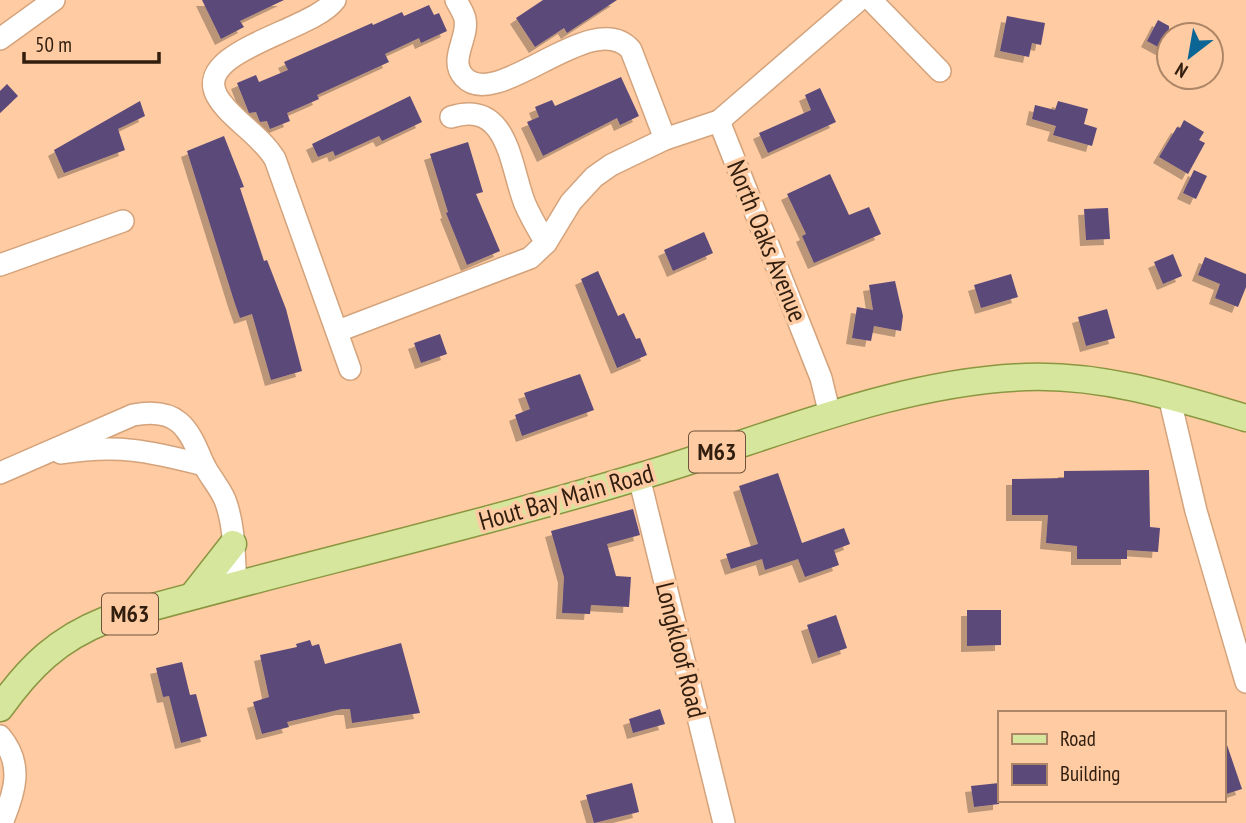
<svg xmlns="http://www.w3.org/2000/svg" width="1246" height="823" font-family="'PT Sans Narrow',sans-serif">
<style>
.building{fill:#5a4979;filter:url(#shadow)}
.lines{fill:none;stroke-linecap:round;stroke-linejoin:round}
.minor-casing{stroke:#d4a37b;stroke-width:24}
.major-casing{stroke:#8b9641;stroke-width:29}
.minor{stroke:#fff;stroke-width:21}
.major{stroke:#d6e69d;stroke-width:26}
.labels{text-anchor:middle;stroke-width:7;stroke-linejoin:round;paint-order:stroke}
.shield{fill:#fecba3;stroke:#6e523b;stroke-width:2}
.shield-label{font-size:24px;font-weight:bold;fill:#311e0e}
.street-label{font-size:26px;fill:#311e0e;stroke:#fecba3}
</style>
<defs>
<filter id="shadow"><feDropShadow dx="-6" dy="6" stdDeviation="0" flood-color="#0004"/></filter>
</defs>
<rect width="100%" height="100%" fill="#fecba3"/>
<g class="building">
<path d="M202,0H284L240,21L244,27L221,39Z"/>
<path d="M543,0H617L567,33L564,28L535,47L516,18Z"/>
<path d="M429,5L434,15L439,13L447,31L421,43L419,38L385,54L389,62L317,95L319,99L287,113L290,121L270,129L267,121L260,122L256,112L249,113L237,83L256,75L259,82L288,70L284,62L372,23L373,25L402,12L404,16Z"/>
<path d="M1007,16L1045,23L1041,45L1032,43L1029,57L1000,51Z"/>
<path d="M1158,20L1169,26V53L1147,41Z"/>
<path d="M621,77L639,116L620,125L617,118L543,156L527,122L539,117L535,107L552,100L555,106Z"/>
<path d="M7,84L18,96L0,113V91Z"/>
<path d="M820,88L836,122L768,153L759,133L811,110L805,95Z"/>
<path d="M410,96L422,122L382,141L379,136L335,156L333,151L318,157L312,144Z"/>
<path d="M140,101L145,116L118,129L125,150L64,173L54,150Z"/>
<path d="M1058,101L1088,109L1084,124L1097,128L1092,146L1053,135L1056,126L1032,119L1035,105L1055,110Z"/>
<path d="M1184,120L1204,132L1199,140L1205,143L1188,174L1159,157L1177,127L1180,128Z"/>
<path d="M224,136L244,187L240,188L264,261L267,260L286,309L302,371L271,380L252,314L240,318L235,304L187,151Z"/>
<path d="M468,142L483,192L476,194L500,251L467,265L446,213L448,212L430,154Z"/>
<path d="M1194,170L1207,176L1196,199L1183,193Z"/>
<path d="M830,174L849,215L869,207L881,234L814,263L802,236L806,234L787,194Z"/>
<path d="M1108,208L1110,239L1086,240L1084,209Z"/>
<path d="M704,232L713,253L673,271L664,250Z"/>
<path d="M1173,254L1182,276L1163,284L1154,262Z"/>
<path d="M1205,257L1246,274V287L1238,307L1215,298L1220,284L1198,275Z"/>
<path d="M598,271L618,316L624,313L636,339L640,338L647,355L617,368L581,279Z"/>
<path d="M1011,274L1018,297L981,308L974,285Z"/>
<path d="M895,281L903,316L901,331L874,326L871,341L852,338L857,307L873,310L869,285Z"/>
<path d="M1107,309L1115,338L1086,346L1078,317Z"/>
<path d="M440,334L447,354L421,363L414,343Z"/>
<path d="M580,374L594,410L522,436L515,415L530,409L524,393Z"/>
<path d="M1149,470L1150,527L1160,528L1158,552L1127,550V559H1077V546L1046,543L1048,515H1012V479L1064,478V471Z"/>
<path d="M778,473L802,543L844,528L850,544L834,550L839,565L805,577L798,559L765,570L762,559L731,569L726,554L758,544L739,486Z"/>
<path d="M633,509L640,535L607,544L616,576L631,577L629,607L591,605L590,614L562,613L564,577L551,531Z"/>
<path d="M967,610H1001V645L967,646Z"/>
<path d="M836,615L847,648L818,658L807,625Z"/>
<path d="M310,640L312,646L319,644L325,664L401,643L420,713L352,723L350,709H342L287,722L289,727L262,734L253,702L269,697L260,655L297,647L296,644Z"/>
<path d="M182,662L190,695L196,694L207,736L181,743L169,696L163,697L156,668Z"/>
<path d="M660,709L665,724L633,733L629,719Z"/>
<path d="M1223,742H1226L1242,789L1223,795Z"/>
<path d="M632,783L639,812L594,823L586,795Z"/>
<path d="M999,783V804L974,807L971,786Z"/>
</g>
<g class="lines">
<defs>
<g id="minor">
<path d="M335,0C313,31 192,50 217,96C230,119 260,134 275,159L350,369"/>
<path d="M456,0C459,6 464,13 465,19C469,38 448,60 464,77C497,113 593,5 631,50L665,139"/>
<path d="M871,0L940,71"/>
<path d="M0,39L54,0"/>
<path d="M451,117C509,99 510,167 525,204C531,218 539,231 546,243"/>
<path d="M719,121L821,378L830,415"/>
<path d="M0,265L123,221"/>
<path d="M338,331L530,258L546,243L571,202L594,177L611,165L665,139L719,121L859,0"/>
<path d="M1169,396L1196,511L1246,682"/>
<path d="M61,453C118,444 149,451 204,465"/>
<path d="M0,473L133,415C177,407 188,426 203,463C209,476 219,486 225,500C235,526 234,557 236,585"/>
<path d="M639,477L724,823"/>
<path d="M0,736C24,764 15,792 2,823"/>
</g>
<g id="major">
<path d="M193,595L233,544"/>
<path d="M0,708C30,666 58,639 106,620C283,570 462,530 638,477C765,440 892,382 1026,377C1101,374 1175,397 1246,418"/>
</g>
</defs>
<use href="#minor" class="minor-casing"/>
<use href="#major" class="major-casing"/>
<use href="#minor" class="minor"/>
<use href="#major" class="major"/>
</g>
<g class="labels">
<g class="shield">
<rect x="689" y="431.5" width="56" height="41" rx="5"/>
<rect x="102" y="593.5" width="56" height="41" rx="5"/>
</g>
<g class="shield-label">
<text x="717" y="460">M63</text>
<text x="130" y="622">M63</text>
</g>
<g class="street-label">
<text transform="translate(767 241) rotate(68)" y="9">North Oaks Avenue</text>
<text transform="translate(566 497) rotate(-16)" y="9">Hout Bay Main Road</text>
<text transform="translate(681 650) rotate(76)" y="9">Longkloof Road</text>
</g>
</g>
<rect x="998" y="711" width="228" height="91" fill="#fecba3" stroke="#ac8667" stroke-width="2"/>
<rect x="1012" y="734" width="35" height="10" fill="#d6e69d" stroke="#ac8667" stroke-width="2"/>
<text x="1060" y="746" font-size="21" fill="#311e0e">Road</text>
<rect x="1012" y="764" width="35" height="21" fill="#5a4979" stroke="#ac8667" stroke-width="2"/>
<text x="1060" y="781" font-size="21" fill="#311e0e">Building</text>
<g transform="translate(1190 56) rotate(211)"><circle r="33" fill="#fecba3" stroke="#ac8667" stroke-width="2"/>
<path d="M0-5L12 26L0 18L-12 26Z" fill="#0b6696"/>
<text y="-10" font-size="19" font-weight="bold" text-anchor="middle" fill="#311e0e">N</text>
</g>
<path d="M24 52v10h135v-10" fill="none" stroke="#311e0e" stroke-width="3.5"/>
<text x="35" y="52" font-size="21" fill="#311e0e" stroke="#fecba3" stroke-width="5" paint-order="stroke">50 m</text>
</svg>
